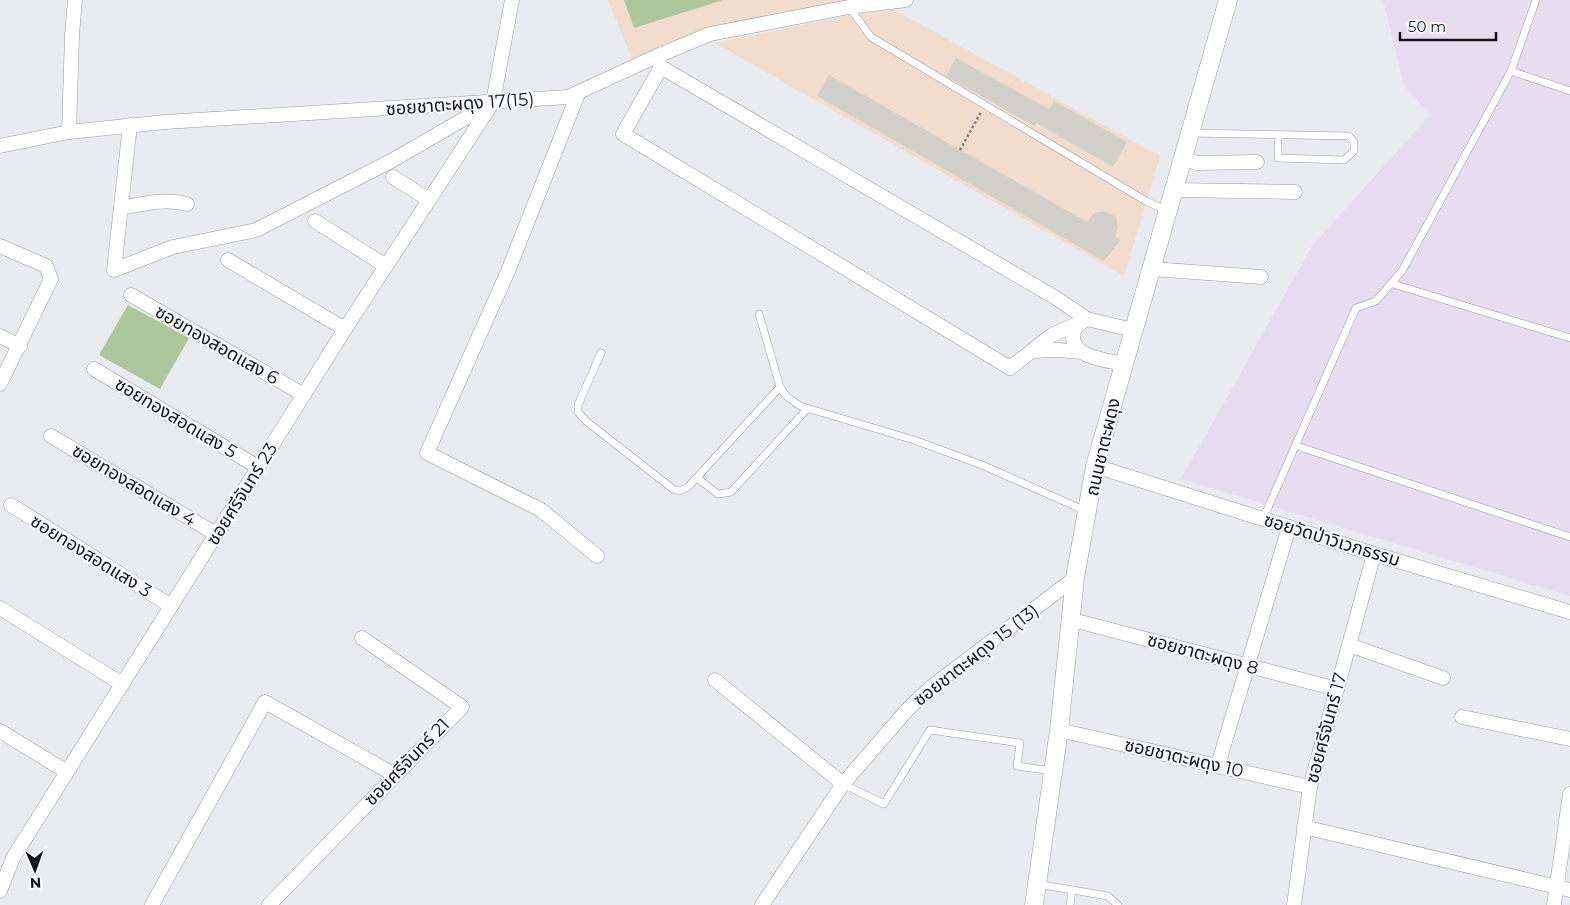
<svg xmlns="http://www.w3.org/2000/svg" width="1570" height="905" font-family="Montserrat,'Noto Sans Thai',sans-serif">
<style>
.education{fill:#f1dcce}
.medical{fill:#e7dcf0}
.green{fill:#aec69c}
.building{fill:#d3cfc9}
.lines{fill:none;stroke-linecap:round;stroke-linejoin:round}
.service-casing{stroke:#99999f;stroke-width:8}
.minor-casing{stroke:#99999f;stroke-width:15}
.tertiary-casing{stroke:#99999f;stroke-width:19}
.path{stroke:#7c7c81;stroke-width:2.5;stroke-dasharray:2.5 2.5;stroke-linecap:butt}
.service{stroke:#fff;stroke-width:7}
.minor{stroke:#fff;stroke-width:14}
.tertiary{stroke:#fff;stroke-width:18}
.labels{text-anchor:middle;stroke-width:4;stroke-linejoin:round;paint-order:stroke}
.street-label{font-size:18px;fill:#141417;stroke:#f7f7fe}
</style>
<rect width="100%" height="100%" fill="#eaeaf1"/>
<g class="education">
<path d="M608,0H839L840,4L633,62Z"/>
<path d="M894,10L1160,156L1124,276L715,43L854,14Z"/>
</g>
<path class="medical" d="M1383,0H1570V596L1181,479L1312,246L1430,115L1404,85Z"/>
<g class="green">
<path d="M624,0H723L634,28Z"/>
<path d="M128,305L189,338L160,389L99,355Z"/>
</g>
<g class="building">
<path d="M956,58L1049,109L1054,101L1127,142L1113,167L1036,123L1034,126L946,76Z"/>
<path d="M829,75L1087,222L1094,213L1105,211L1116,217L1118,228L1115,237L1120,241L1104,261L817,96Z"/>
</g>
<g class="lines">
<defs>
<g id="service">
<path d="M849,7L871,37L1146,201L1167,211"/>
<path d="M1511,71L1570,91"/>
<path d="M1190,133L1349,136L1354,142V151L1344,160L1278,158V135"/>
<path d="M1393,284L1570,338"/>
<path d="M759,314L780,387L786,396L800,406L914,440L982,465L1086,511"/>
<path d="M601,353L578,405V412L586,421L673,489L679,491L688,487L780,387"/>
<path d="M1297,446L1570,537"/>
<path d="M697,478L718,494L731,492L807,409"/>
<path d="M1263,519L1356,308L1376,301L1402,271L1511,71L1536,0"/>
<path d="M843,784L884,804L930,730L1020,743L1017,766L1052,771"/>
<path d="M1037,884L1108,896L1118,905"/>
<path d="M1070,905L1072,890"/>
</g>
<g id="minor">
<path d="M658,58L661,67L1056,298L1087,319"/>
<path d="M661,67L623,134L1010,368L1052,335L1079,323"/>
<path d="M578,94L508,271L427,453L541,510L597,556"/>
<path d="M130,125L114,270L173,247L256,230L391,161L490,104"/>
<path d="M69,132L72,35L75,0"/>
<path d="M0,146L69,132L165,122L568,97L657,56L710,34L849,7L906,0"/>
<path d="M1182,158L1197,163L1257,162"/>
<path d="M393,177L429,200"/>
<path d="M1173,190L1295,192"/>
<path d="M121,208C143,204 165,198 187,204"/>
<path d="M315,221L386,266"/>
<path d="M0,246L46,266L51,279L0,384"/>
<path d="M228,260L345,329"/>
<path d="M1152,269L1261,277"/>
<path d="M131,295L304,395"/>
<path d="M0,336L20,346"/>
<path d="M1033,351L1058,350L1082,352"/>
<path d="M1123,364C1108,360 1073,358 1073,337C1073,327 1080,323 1087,319L1133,330"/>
<path d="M94,369L258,467"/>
<path d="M51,436L216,534"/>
<path d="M1095,466L1374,554L1570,612"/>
<path d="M11,505L171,606"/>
<path d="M0,608L122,684"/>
<path d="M1069,619L1337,689"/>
<path d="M1349,645L1443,678"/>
<path d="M715,680L843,784"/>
<path d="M1462,717L1570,739"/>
<path d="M1059,730L1310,787"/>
<path d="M0,731L67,772"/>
<path d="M1218,765L1289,527"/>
<path d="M1304,827L1570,890"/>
<path d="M0,891L13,858L345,329L493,102L512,0"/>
<path d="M152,905L265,702L395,775"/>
<path d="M269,905L462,707L362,638"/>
<path d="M762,905L843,784L907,710L930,688L1075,578"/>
<path d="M1294,905L1310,787L1374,554"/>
<path d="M1554,905L1570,794"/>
</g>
<path id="tertiary" d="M1034,905L1059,730L1075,578L1095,466L1228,0"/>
</defs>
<use href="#service" class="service-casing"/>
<use href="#minor" class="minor-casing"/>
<use href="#tertiary" class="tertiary-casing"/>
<path class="path" d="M960,150L981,112"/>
<use href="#service" class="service"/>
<use href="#minor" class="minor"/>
<use href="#tertiary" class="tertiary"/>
</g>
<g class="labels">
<g class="street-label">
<text transform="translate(460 104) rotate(-4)" y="6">ซอยชาตะผดุง 17(15)</text>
<text transform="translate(217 345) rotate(30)" y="6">ซอยทองสอดแสง 6</text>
<text transform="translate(176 418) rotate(31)" y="6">ซอยทองสอดแสง 5</text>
<text transform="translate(1103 447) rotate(-77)" y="6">ถนนชาตะผดุง</text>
<text transform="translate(134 485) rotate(31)" y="6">ซอยทองสอดแสง 4</text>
<text transform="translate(242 494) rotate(-58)" y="6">ซอยศรีจันทร์ 23</text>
<text transform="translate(1332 540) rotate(17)" y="6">ซอยวัดป่าวิเวกธรรม</text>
<text transform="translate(91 556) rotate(32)" y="6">ซอยทองสอดแสง 3</text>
<text transform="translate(1203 654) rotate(15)" y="6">ซอยชาตะผดุง 8</text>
<text transform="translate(976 655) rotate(-38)" y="6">ซอยชาตะผดุง 15 (13)</text>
<text transform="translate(1326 728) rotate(-75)" y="6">ซอยศรีจันทร์ 17</text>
<text transform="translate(1184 758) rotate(13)" y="6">ซอยชาตะผดุง 10</text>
<text transform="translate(407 762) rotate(-46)" y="6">ซอยศรีจันทร์ 21</text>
</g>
</g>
<g transform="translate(35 870) rotate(178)" stroke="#f7f7fe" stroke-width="4" paint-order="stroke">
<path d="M0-4L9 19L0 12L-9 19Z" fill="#141417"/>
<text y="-8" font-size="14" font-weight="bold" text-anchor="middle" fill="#141417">N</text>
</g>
<path d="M1400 32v8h96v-8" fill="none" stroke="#141417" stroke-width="2.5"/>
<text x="1408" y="32" font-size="15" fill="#141417" stroke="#f7f7fe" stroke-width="4" paint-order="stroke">50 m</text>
</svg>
